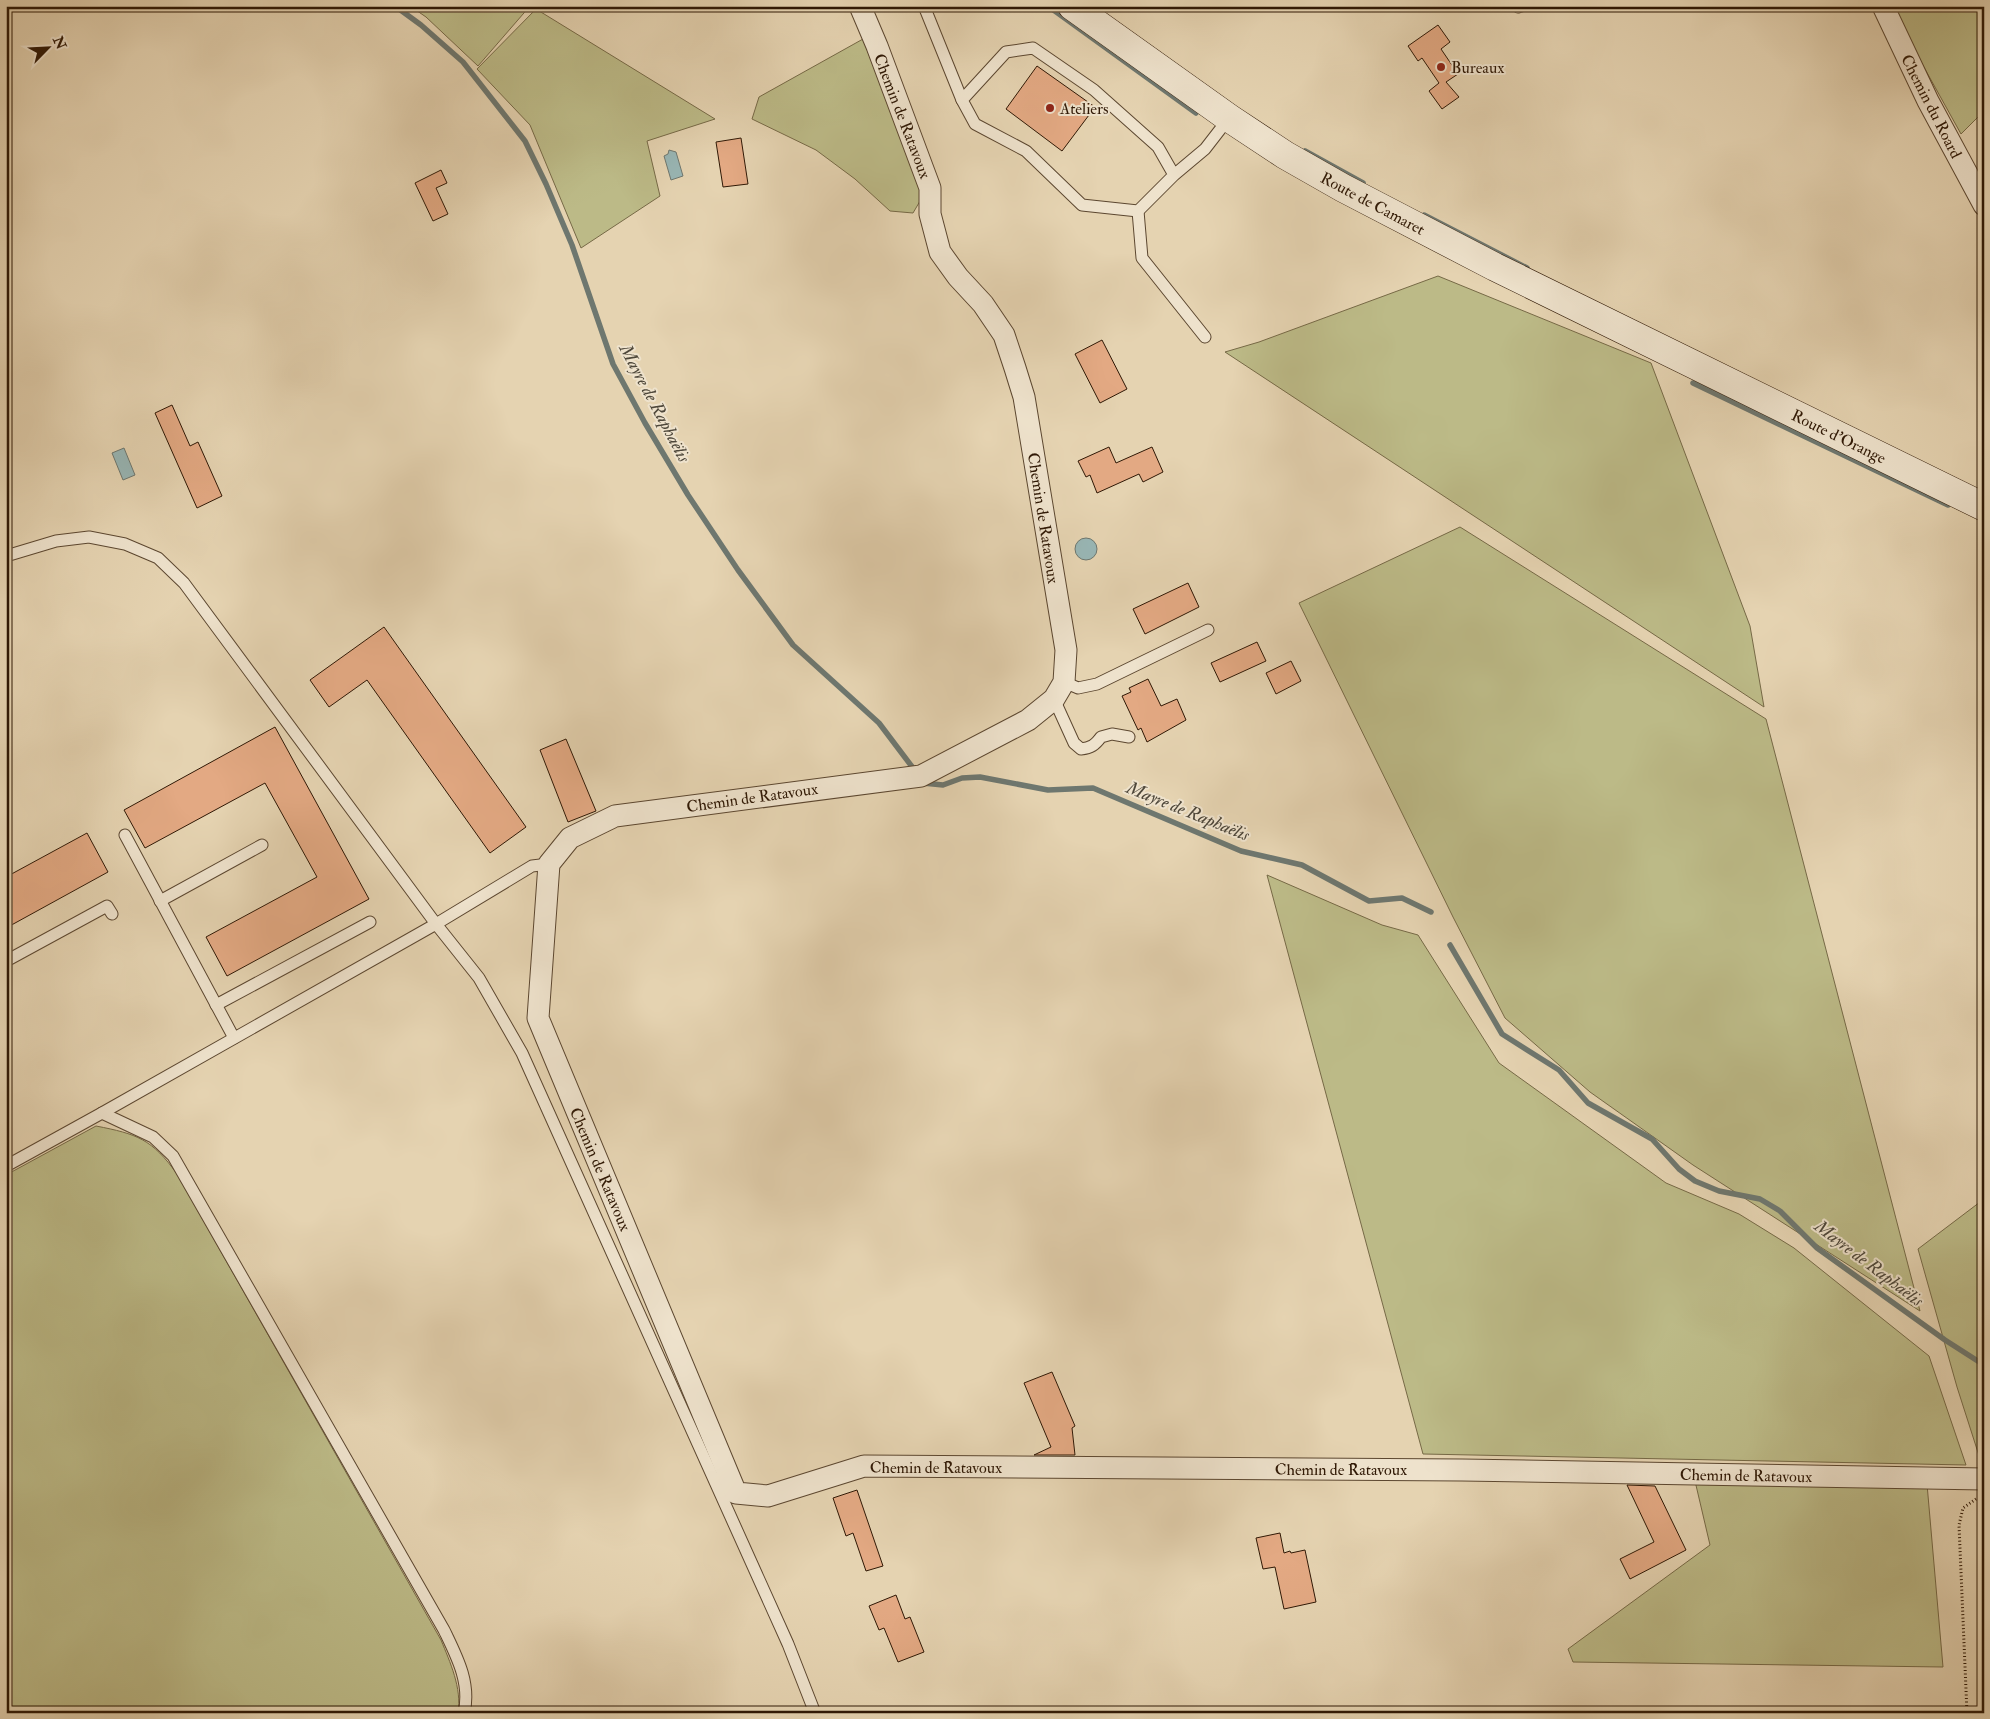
<svg xmlns="http://www.w3.org/2000/svg" width="1990" height="1719" font-family="'IM FELL Double Pica',serif">
<style>
.green{fill:#bcba87;stroke:#766946}
.water{fill:#98b6b5;stroke:#6e776f}
.lines{fill:none;stroke-linecap:round;stroke-linejoin:round}
.stream{stroke:#6e776f;stroke-width:5.5}
.building{fill:#e3a983;stroke:#2f1805}
.lane-casing{stroke:#5c4730;stroke-width:13}
.street-casing{stroke:#5c4730;stroke-width:23}
.secondary-casing{stroke:#2f1805;stroke-width:29}
.path{stroke:#2f1805;stroke-width:3;stroke-dasharray:1 2.5;stroke-linecap:butt}
.lane{stroke:#eee2cc;stroke-width:11}
.street{stroke:#eee2cc;stroke-width:21}
.secondary{stroke:#eee2cc;stroke-width:28}
.poi-dot{fill:#8f2418;stroke:#eee2cc;stroke-width:2}
.labels{text-anchor:middle;stroke-width:4;stroke-linejoin:round;paint-order:stroke}
.poi-label{font-size:16px;fill:#2f1805;stroke:#eee2cc;text-anchor:start}
.street-label{font-size:16px;fill:#2f1805;stroke:#eee2cc}
.water-label{font-size:18px;font-style:italic;fill:#4e473a;stroke:#eee2cc}
</style>
<rect width="100%" height="100%" fill="#e5d3b1"/>
<filter id="stains"><feTurbulence type="fractalNoise" baseFrequency=".004" numOctaves="4"/><feColorMatrix values="0 0 0 0 .2 0 0 0 0 .09 0 0 0 0 .02 0 0 0 .5 -.17"/></filter>
<radialGradient id="worn" r=".72"><stop offset=".6" stop-color="#630" stop-opacity="0"/><stop offset="1" stop-color="#630" stop-opacity=".3"/></radialGradient>
<g class="green">
<path d="M410,6H530L478,66L426,17Z"/>
<path d="M1890,6H1984V111L1961,134Z"/>
<path d="M536,9L715,119L647,141L660,196L581,248L530,125L477,69Z"/>
<path d="M863,39L923,196L913,213L890,211L855,179L816,150L752,119L759,97Z"/>
<path d="M1438,276L1651,363L1750,626L1764,707L1225,352L1259,342Z"/>
<path d="M1460,527L1766,719L1920,1311L1693,1165L1590,1092L1505,1018L1453,917L1299,603Z"/>
<path d="M1267,875L1382,925L1418,935L1499,1063L1666,1183L1739,1214L1794,1248L1929,1356L1966,1465L1423,1454Z"/>
<path d="M96,1126C137,1134 152,1139 177,1174L441,1640C450,1662 462,1688 458,1713H6V1365L10,1363L6,1356V1175Z"/>
<path d="M1984,1199V1465H1982L1957,1387L1918,1249Z"/>
<path d="M1695,1481L1927,1484L1943,1667L1573,1662L1568,1649L1710,1545Z"/>
</g>
<g class="water">
<path d="M669,150L676,152L683,176L671,180L664,156L668,154Z"/>
<path d="M124,448L135,475L123,480L112,453Z"/>
<circle cx="1086" cy="549" r="11"/>
</g>
<g class="lines">
<g class="stream">
<path d="M395,6L421,25L463,62L525,141L546,184L572,245L613,364L645,423L688,495L738,570L793,645L879,723L913,768"/>
<path d="M1048,6L1196,113"/>
<path d="M1305,151L1363,183"/>
<path d="M1424,215L1527,268"/>
<path d="M1693,383L1948,505"/>
<path d="M923,783L943,785L962,778L980,777L1048,790L1093,788L1241,851L1302,865L1369,901L1402,898L1431,912"/>
<path d="M1450,945L1502,1034L1559,1070L1588,1103L1652,1139L1679,1169L1695,1181L1719,1191L1760,1199L1780,1211L1817,1248L1945,1340L1984,1365"/>
</g>
</g>
<g class="building">
<path d="M1438,25L1450,42L1441,49L1458,74L1446,82L1459,97L1442,109L1429,91L1439,83L1422,58L1418,61L1408,46Z"/>
<path d="M1037,66L1095,107L1062,151L1006,109Z"/>
<path d="M741,138L748,184L723,187L716,142Z"/>
<path d="M441,170L447,183L436,188L448,214L433,221L415,183Z"/>
<path d="M1102,340L1127,389L1100,403L1075,354Z"/>
<path d="M172,405L190,446L198,442L222,496L197,508L155,413Z"/>
<path d="M1109,447L1116,463L1152,447L1163,472L1143,482L1139,474L1097,493L1090,475L1086,477L1078,461Z"/>
<path d="M1188,583L1199,607L1145,634L1133,609Z"/>
<path d="M384,627L526,827L490,853L367,680L329,707L310,680Z"/>
<path d="M1257,642L1266,661L1220,682L1211,663Z"/>
<path d="M1291,661L1301,681L1276,694L1266,673Z"/>
<path d="M1148,679L1161,706L1177,699L1186,720L1147,742L1141,728L1138,730L1122,696L1131,692L1129,688Z"/>
<path d="M275,727L369,899L227,976L206,937L317,877L265,783L145,848L124,810Z"/>
<path d="M566,739L596,811L568,822L540,750Z"/>
<path d="M87,833L108,872L6,928V877Z"/>
<path d="M1052,1372L1075,1426L1072,1428L1075,1455H1034L1051,1447L1024,1383Z"/>
<path d="M1627,1485L1655,1486L1686,1550L1630,1579L1620,1559L1654,1542Z"/>
<path d="M857,1490L883,1566L866,1571L853,1533L846,1536L833,1498Z"/>
<path d="M1280,1533L1284,1553L1290,1551L1291,1553L1305,1550L1316,1602L1284,1609L1275,1567L1263,1569L1256,1538Z"/>
<path d="M896,1595L905,1619L910,1617L924,1652L898,1662L884,1628L879,1630L869,1606Z"/>
</g>
<g class="lines">
<defs>
<g id="lane">
<path d="M924,6L962,100"/>
<path d="M1518,7L1521,6"/>
<path d="M1174,175L1158,147L1094,90L1033,48L1006,52L962,100L975,124L1026,151L1082,205L1138,211L1174,175L1205,149L1229,118"/>
<path d="M1138,211L1142,258L1205,337"/>
<path d="M6,556L56,541L89,537L125,544L158,558L184,583L436,924L532,866L549,864"/>
<path d="M1064,682L1078,688L1097,684L1208,630"/>
<path d="M1054,699L1074,743L1081,749C1091,748 1095,745 1101,737L1112,734L1129,737"/>
<path d="M125,835L234,1038"/>
<path d="M160,901L262,845"/>
<path d="M6,961L107,906L112,914"/>
<path d="M216,1005L370,922"/>
<path d="M102,1113L436,924L479,978L522,1053L788,1644L815,1713"/>
<path d="M6,1166L102,1113L153,1137L173,1156L444,1630C457,1657 471,1683 464,1713"/>
</g>
<g id="street">
<path d="M860,6L877,46L930,188V214L940,252L958,277L983,304L1004,335L1015,368L1024,397L1066,650L1064,682L1054,699L1028,720L921,776L615,816L570,838L549,864L538,1018L736,1493L768,1496L864,1466L1462,1470L1984,1479"/>
<path d="M1883,6L1928,101L1984,205"/>
</g>
<path id="secondary" d="M1072,6L1229,118L1285,155L1343,188L1495,267L1984,507"/>
</defs>
<use href="#lane" class="lane-casing"/>
<use href="#street" class="street-casing"/>
<use href="#secondary" class="secondary-casing"/>
<path class="path" d="M1967,1713L1959,1525L1963,1508L1976,1499"/>
<use href="#lane" class="lane"/>
<use href="#street" class="street"/>
<use href="#secondary" class="secondary"/>
</g>
<g class="poi-dot">
<circle cx="1441" cy="67" r="5"/>
<circle cx="1050" cy="108" r="5"/>
</g>
<g class="labels">
<g class="poi-label">
<text x="1451" y="73">Bureaux</text>
<text x="1060" y="114">Ateliers</text>
</g>
<g class="street-label">
<text transform="translate(1932 106) rotate(63)" y="6">Chemin du Roard</text>
<text transform="translate(903 116) rotate(69)" y="6">Chemin de Ratavoux</text>
<text transform="translate(1373 203) rotate(28)" y="6">Route de Camaret</text>
<text transform="translate(1839 436) rotate(26)" y="6">Route d'Orange</text>
<text transform="translate(1044 518) rotate(81)" y="6">Chemin de Ratavoux</text>
<text transform="translate(752 797) rotate(-8)" y="6">Chemin de Ratavoux</text>
<text transform="translate(601 1169) rotate(67)" y="6">Chemin de Ratavoux</text>
<text x="936" y="1473">Chemin de Ratavoux</text>
<text x="1341" y="1475">Chemin de Ratavoux</text>
<text transform="translate(1746 1475) rotate(1)" y="6">Chemin de Ratavoux</text>
</g>
<g class="water-label">
<text transform="translate(655 403) rotate(62)" y="6">Mayre de Raphaëlis</text>
<text transform="translate(1188 811) rotate(22)" y="6">Mayre de Raphaëlis</text>
<text transform="translate(1869 1263) rotate(37)" y="6">Mayre de Raphaëlis</text>
</g>
</g>
<rect width="1990" height="1719" fill="none" stroke="#e5d3b1" stroke-width="25"/>
<rect x="8" y="8" width="1975" height="1704" fill="none" stroke="#2f1805" stroke-width="2.5"/>
<rect x="12" y="12" width="1965" height="1694" fill="none" stroke="#2f1805"/>
<g transform="translate(48 48) rotate(66)" stroke="#eee2cc" stroke-width="4" paint-order="stroke">
<path d="M0-4L9 19L0 12L-9 19Z" fill="#2f1805"/>
<text y="-8" font-size="14" font-weight="bold" text-anchor="middle" fill="#2f1805">N</text>
</g>
<rect width="100%" height="100%" filter="url(#stains)"/>
<rect width="100%" height="100%" fill="url(#worn)"/>
</svg>
